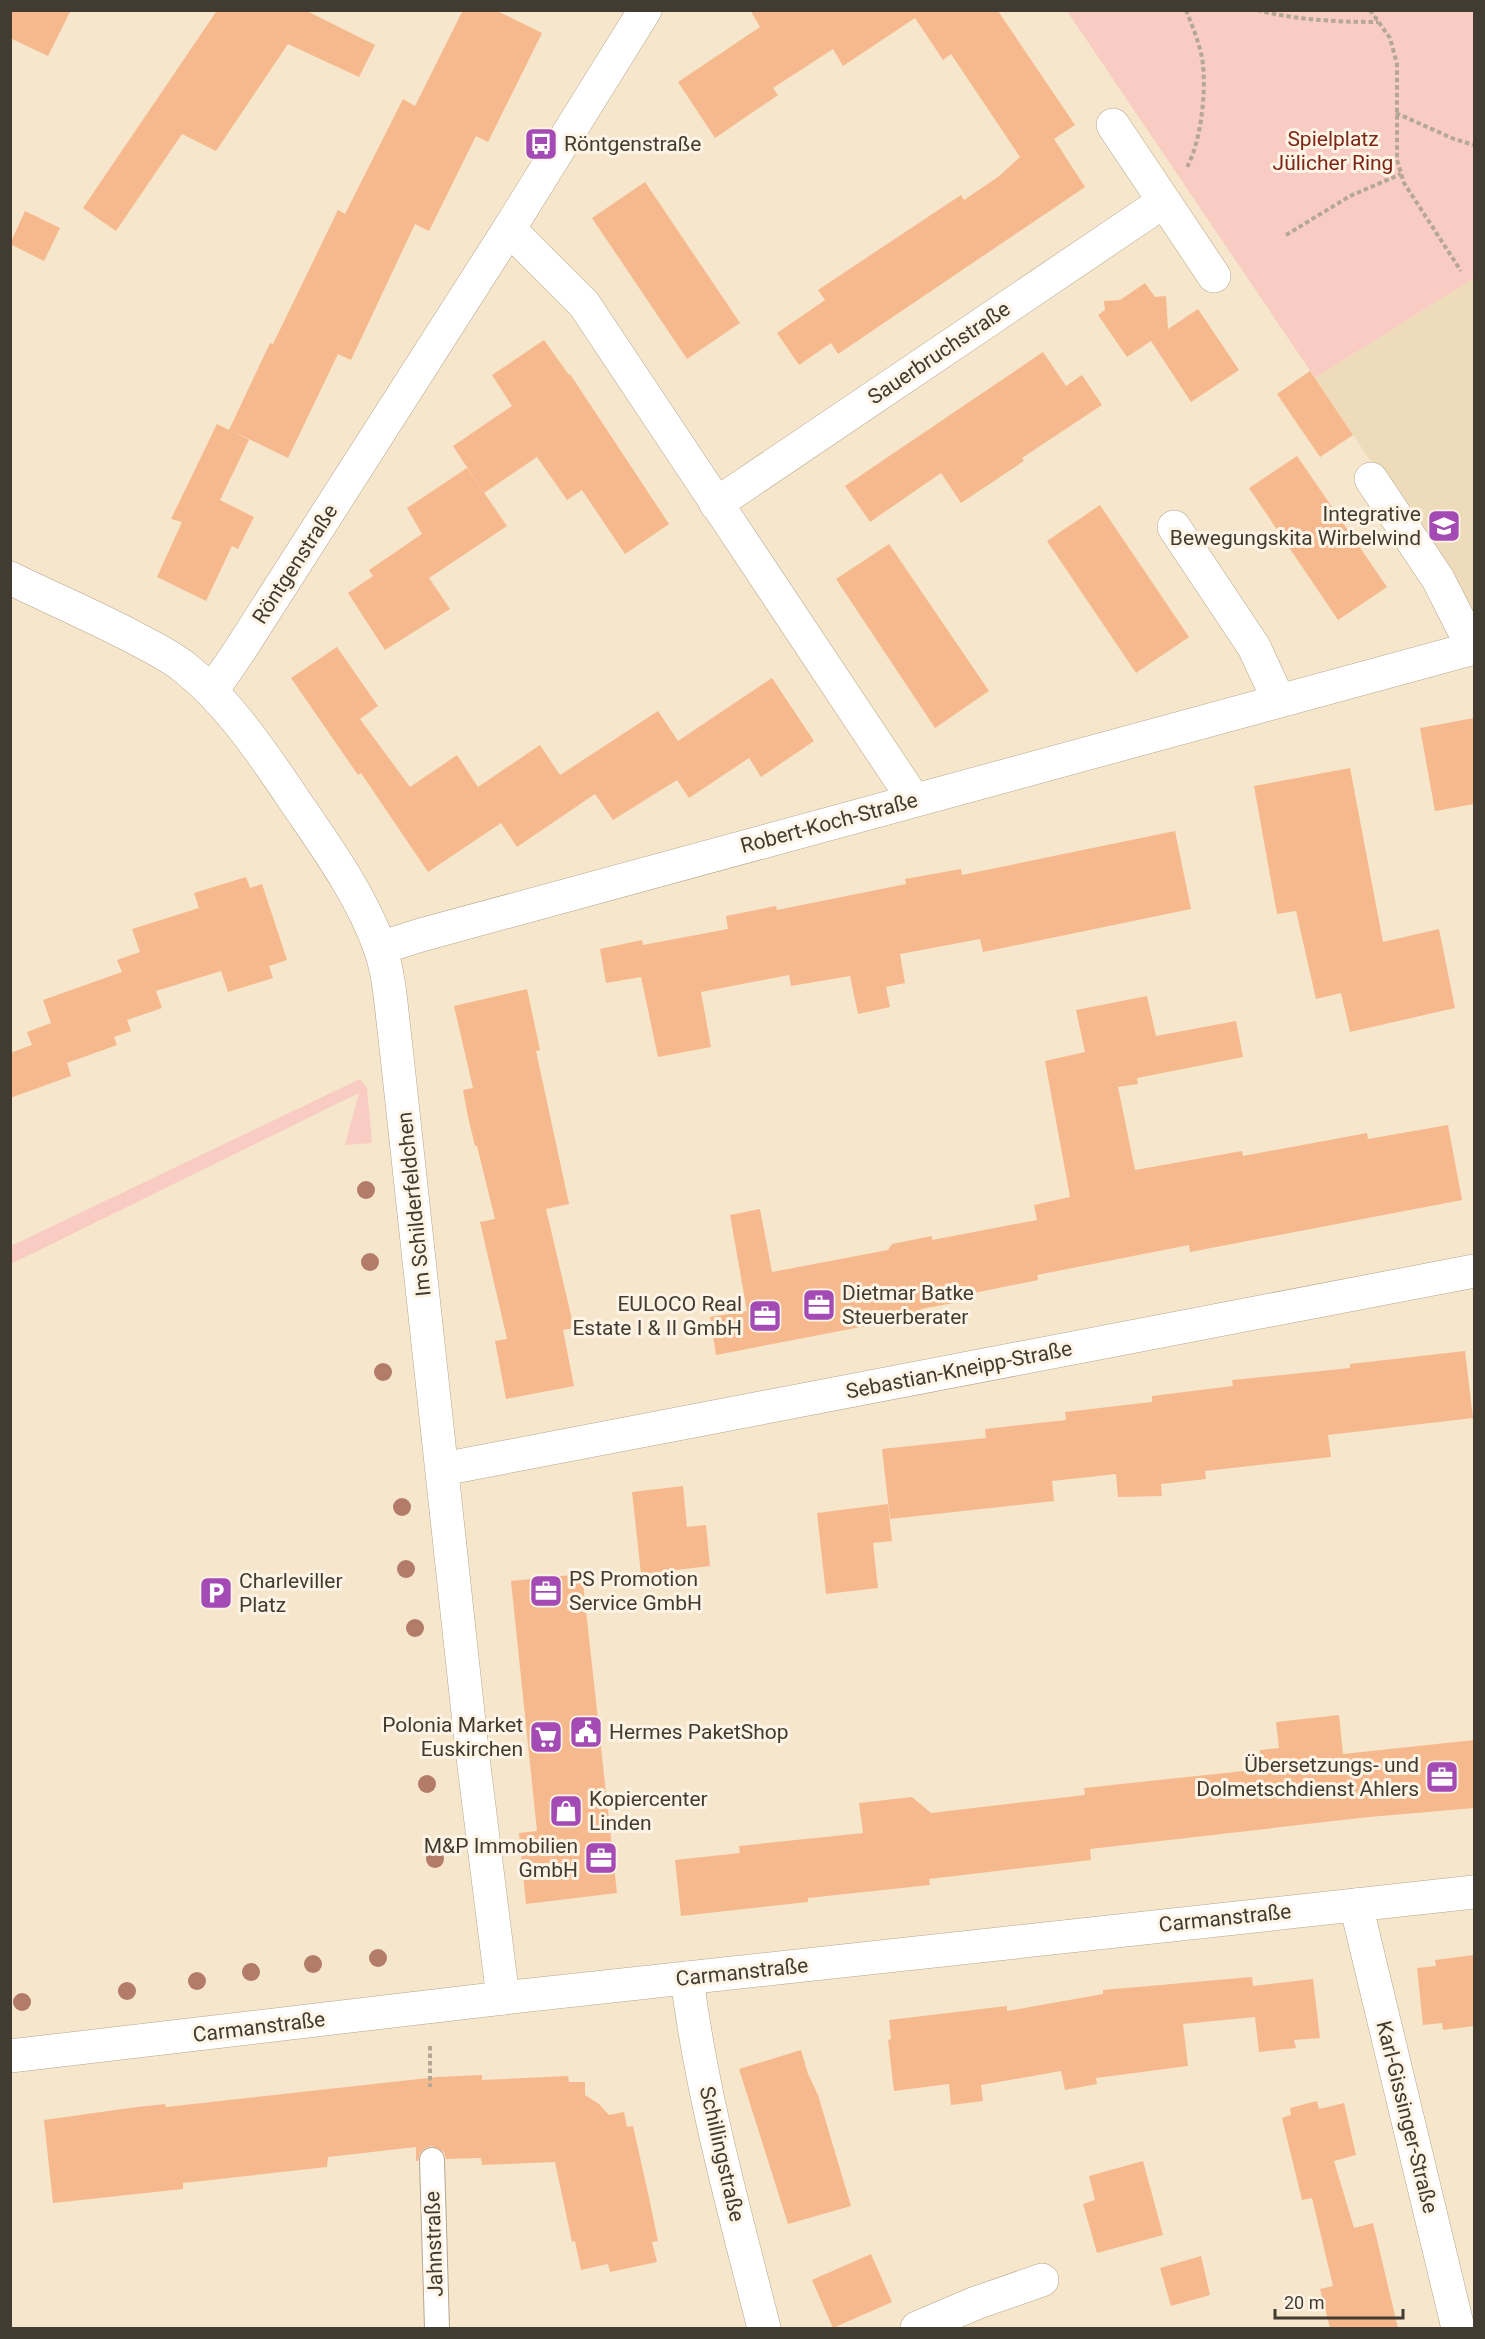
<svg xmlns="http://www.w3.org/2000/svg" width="1485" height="2339" font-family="Roboto,sans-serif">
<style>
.built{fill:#eedbba}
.green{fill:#f8ccc3}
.building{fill:#f6b98e}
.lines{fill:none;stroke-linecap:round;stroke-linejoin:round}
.service-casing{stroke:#b5a68d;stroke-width:26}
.minor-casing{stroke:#b5a68d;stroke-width:34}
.path{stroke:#b4a793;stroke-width:4;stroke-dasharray:4.5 3;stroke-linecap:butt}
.service{stroke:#fff;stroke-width:24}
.minor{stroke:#fff;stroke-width:33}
.tree{fill:#b27c69}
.labels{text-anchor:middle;stroke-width:6;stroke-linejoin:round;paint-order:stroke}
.park-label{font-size:21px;fill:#7b2618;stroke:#fef4e5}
.poi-label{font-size:21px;fill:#423b31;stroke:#fef4e5;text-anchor:start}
.street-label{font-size:21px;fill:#423b31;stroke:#fef4e5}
</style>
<rect width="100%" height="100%" fill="#f6e6cc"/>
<path class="built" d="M1474,278V616L1315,378Z"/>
<g class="green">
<path d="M1067,11H1474V278L1315,378Z"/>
<path d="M360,1079L367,1088L372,1143L345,1145L359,1093L11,1264V1246Z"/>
</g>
<g class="building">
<path d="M10,10H71L48,56L10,38Z"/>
<path d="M213,10H311L309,12L375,45L359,77L288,44L216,151L182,134L116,231L83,208L216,12Z"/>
<path d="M463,10H495L542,33L488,142L476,136L429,231L415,224L351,360L338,354L288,458L230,430L249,440L220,500L254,517L238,549L232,546L206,601L157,577L182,522L171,519L217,424L229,430L270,343L273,344L338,210L345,214L403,99L415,106Z"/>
<path d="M750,10L998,11L1075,125L1054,139L1085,187L838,354L831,343L799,365L777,333L825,300L818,290L961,195L964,200L998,177L1020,157L951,54L943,60L915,18L843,66L833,49L773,88L778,95L715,138L678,82L760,27Z"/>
<path d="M645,182L740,323L687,359L592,218Z"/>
<path d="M25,211L60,228L44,261L10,244Z"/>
<path d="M1145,283L1155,297L1166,296L1168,329L1198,309L1239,370L1191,402L1151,341L1127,357L1098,315L1105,310L1104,301L1120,300Z"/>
<path d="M544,340L569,375L570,374L669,524L625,554L582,490L567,500L537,457L484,493L453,446L512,406L492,375Z"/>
<path d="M1043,352L1066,386L1082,375L1102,405L1022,458L1024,461L961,503L941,473L870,522L845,486Z"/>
<path d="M1310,371L1353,435L1320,457L1277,394Z"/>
<path d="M1297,456L1387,587L1338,620L1249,488Z"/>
<path d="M467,468L507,526L429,578L450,609L385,650L348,593L373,576L369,570L422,534L407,508Z"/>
<path d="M1100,505L1189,637L1136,673L1047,541Z"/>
<path d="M889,544L989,691L935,728L836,579Z"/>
<path d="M337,647L378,706L360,719L410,787L457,755L478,787L540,745L560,775L658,711L678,741L772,678L814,741L761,777L749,758L689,798L677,780L613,820L595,794L517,847L501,823L428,872L361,773L358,775L291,678Z"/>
<path d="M1474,718V804L1435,811L1420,728Z"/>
<path d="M1350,768L1383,942L1439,929L1455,1008L1350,1032L1341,993L1316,999L1296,911L1277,914L1254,786Z"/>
<path d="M1175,831L1191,909L983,952L980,939L900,954L905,983L886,987L890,1007L858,1014L850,976L791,986L789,975L701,992L711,1047L658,1057L641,977L606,983L600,949L642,940L643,945L728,929L726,916L776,906L777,910L906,884L905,879L961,869L962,875Z"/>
<path d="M246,877L250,888L262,884L287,960L269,966L273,978L228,992L221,971L156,991L162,1008L127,1020L131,1031L114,1037L117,1045L67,1063L71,1076L10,1098V1053L32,1045L27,1032L51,1023L43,1000L122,972L117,960L140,952L132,929L199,908L194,893Z"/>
<path d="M527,989L540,1050L536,1051L569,1204L546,1209L574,1328L563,1330L574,1386L506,1399L495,1341L507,1339L480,1222L495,1219L477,1146H475L468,1117L463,1090L473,1088L454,1006Z"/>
<path d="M1147,996L1156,1036L1236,1021L1243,1057L1137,1078L1138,1084L1118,1087L1135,1170L1242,1151L1243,1156L1367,1133L1368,1139L1448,1125L1462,1200L1190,1252L1189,1245L1037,1275L1038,1280L964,1295L965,1301L921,1309L923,1315L716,1355L710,1317L747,1311L730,1215L760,1209L772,1272L888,1250L892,1244L932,1236V1240L1037,1220L1034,1205L1070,1197L1045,1061L1085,1052L1076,1010Z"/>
<path d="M1465,1351L1473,1418L1328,1435L1331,1457L1205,1471L1206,1479L1161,1484L1162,1496L1118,1497L1116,1474L1052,1481L1054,1501L890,1519L882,1449L986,1438L985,1429L1066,1420L1065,1412L1152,1402V1396L1233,1386L1232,1380L1350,1368V1364Z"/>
<path d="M683,1486L687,1527L706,1525L710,1566L641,1574L632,1492Z"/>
<path d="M888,1504L892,1541L873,1543L878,1588L826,1594L817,1513Z"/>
<path d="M582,1574L617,1893L526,1904L519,1833L537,1831L511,1581Z"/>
<path d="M1339,1715L1343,1754L1474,1740V1808L1369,1817L1090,1849L1091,1860L929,1879L930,1885L808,1898V1902L681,1916L675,1860L740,1853L739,1846L863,1833L859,1803L912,1797L931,1813L1085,1795L1084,1788L1262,1769L1260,1750L1279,1748L1276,1722Z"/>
<path d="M1474,1955V2026L1443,2030L1442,2023L1423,2025L1417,1968L1436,1966L1435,1960Z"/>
<path d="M1252,1977L1253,1986L1313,1979L1320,2038L1294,2040L1296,2048L1259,2052L1255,2017L1183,2024L1188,2066L1096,2078L1097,2084L1065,2090L1061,2071L981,2085L983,2101L951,2105L949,2084L894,2091L888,2040L891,2039L889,2020L1007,2006V2011L1103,1994V1990Z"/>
<path d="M801,2050L808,2074L818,2095L851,2206L788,2224L739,2069Z"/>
<path d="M482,2075V2080L568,2076L569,2082H585V2095L599,2104L609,2115L624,2112L627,2127L633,2126L648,2193L658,2241L652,2242L657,2262L610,2272L608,2264L581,2270L575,2241L572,2242L555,2162L482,2165L481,2158L446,2159L444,2152L432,2146L425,2148L420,2153L418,2161H416V2147L328,2157L327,2167L183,2183V2189L53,2203L44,2120L137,2107L165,2104L166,2107L437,2077Z"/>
<path d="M1317,2101L1319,2109L1344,2103L1356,2155L1334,2161L1354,2228L1373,2223L1398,2328H1330L1320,2289L1333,2286L1312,2198L1302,2200L1282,2118L1291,2115L1290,2108Z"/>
<path d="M1143,2161L1163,2235L1097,2253L1083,2204L1095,2200L1089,2176Z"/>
<path d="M871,2254L892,2302L833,2328L812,2280Z"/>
<path d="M1201,2256L1210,2295L1171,2306L1160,2268Z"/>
</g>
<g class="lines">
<defs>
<path id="service" d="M432,2160L437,2328"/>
<g id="minor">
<path d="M1113,125L1214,276"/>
<path d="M509,229L584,304L914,800"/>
<path d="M1371,479L1438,579L1473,648"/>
<path d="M716,504L1163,202"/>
<path d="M1174,527L1254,647L1279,701"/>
<path d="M10,578C51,598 93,616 133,637C150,646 169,655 184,667C231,704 265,757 299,807C329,851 362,897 380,948C390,976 391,1008 395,1038L472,1750L503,1998"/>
<path d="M212,691L240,650L509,229L645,10"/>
<path d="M380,948L421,935L1474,648"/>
<path d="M443,1469L1474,1271"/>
<path d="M1356,1905L1458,2328"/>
<path d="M687,1978C702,2097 735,2213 764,2328"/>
<path d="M10,2056L503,1998L1474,1892"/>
<path d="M917,2328L976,2303L1042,2280"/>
</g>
</defs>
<use href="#service" class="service-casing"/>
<use href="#minor" class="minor-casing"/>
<g class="path">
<path d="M1186,10C1193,28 1201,46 1203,65C1206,93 1201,142 1187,167"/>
<path d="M1257,10C1297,20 1336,22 1378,22"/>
<path d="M1370,10L1390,38L1397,64V160L1404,183L1461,271"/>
<path d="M1396,113L1454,139L1474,145"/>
<path d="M1286,235L1350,196L1401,174"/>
<path d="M430,2046V2087"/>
</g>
<use href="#service" class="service"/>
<use href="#minor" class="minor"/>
</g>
<g class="tree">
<circle cx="366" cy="1190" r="9"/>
<circle cx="370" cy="1262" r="9"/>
<circle cx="383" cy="1372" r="9"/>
<circle cx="402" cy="1507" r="9"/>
<circle cx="406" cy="1569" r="9"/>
<circle cx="415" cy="1628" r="9"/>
<circle cx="427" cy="1784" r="9"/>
<circle cx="435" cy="1859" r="9"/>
<circle cx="378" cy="1958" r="9"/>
<circle cx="313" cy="1964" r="9"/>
<circle cx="251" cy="1972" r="9"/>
<circle cx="197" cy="1981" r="9"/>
<circle cx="127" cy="1991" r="9"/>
<circle cx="22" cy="2002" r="9"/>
</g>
<defs>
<symbol id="bus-square" viewBox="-11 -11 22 22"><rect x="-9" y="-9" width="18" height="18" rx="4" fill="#a34ab5" stroke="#fef4e5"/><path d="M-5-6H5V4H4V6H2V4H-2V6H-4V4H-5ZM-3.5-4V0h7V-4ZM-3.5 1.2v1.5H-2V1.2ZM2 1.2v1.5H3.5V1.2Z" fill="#fff"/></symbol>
<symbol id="school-square" viewBox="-11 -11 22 22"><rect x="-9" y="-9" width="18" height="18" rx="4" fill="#a34ab5" stroke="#fef4e5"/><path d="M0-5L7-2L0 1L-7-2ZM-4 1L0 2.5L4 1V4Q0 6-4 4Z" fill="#fff"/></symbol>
<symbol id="office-square" viewBox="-11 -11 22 22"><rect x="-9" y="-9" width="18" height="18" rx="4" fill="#a34ab5" stroke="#fef4e5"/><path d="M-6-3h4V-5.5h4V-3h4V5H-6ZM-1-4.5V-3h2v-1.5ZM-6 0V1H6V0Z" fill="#fff"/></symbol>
<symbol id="parking-square" viewBox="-11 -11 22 22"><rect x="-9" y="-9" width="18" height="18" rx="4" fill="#a34ab5" stroke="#fef4e5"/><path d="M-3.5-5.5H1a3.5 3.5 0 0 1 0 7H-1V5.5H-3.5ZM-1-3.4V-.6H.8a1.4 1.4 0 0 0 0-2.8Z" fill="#fff"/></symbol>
<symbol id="civic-square" viewBox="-11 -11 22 22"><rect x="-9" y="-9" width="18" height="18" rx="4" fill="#a34ab5" stroke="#fef4e5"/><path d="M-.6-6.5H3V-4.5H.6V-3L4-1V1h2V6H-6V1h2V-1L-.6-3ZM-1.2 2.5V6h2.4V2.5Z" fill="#fff"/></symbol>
<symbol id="supermarket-square" viewBox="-11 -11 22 22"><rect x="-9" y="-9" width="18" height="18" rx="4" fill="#a34ab5" stroke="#fef4e5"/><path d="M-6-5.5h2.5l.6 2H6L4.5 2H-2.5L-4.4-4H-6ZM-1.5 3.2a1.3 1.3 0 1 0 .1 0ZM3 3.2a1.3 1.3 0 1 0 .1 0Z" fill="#fff"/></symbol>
<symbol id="shop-square" viewBox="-11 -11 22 22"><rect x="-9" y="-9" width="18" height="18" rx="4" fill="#a34ab5" stroke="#fef4e5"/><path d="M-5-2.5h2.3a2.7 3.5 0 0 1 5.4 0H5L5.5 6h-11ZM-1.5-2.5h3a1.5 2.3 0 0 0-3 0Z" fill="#fff"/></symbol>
</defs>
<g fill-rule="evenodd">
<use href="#bus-square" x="522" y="125" width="38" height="38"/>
<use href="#school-square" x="1425" y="507" width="38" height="38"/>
<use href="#office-square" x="800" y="1286" width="38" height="38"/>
<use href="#office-square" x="746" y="1297" width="38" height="38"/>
<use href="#office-square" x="527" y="1572" width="38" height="38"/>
<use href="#parking-square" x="197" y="1574" width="38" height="38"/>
<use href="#civic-square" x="567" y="1713" width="38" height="38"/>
<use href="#supermarket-square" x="527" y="1718" width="38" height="38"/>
<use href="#office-square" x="1423" y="1758" width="38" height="38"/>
<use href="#shop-square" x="547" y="1792" width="38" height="38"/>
<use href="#office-square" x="582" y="1839" width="38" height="38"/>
</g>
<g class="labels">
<g class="park-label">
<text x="1333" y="146">Spielplatz<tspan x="1333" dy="24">Jülicher Ring</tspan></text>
</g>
<g class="poi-label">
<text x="564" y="151">Röntgenstraße</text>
<text x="1421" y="521" text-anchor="end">Integrative<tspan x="1421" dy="24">Bewegungskita Wirbelwind</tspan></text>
<text x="842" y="1300">Dietmar Batke<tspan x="842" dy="24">Steuerberater</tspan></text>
<text x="742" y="1311" text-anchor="end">EULOCO Real<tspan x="742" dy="24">Estate I &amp; II GmbH</tspan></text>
<text x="569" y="1586">PS Promotion<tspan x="569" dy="24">Service GmbH</tspan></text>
<text x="239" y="1588">Charleviller<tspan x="239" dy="24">Platz</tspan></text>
<text x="523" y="1732" text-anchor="end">Polonia Market<tspan x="523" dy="24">Euskirchen</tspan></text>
<text x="609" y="1739">Hermes PaketShop</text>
<text x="1419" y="1772" text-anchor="end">Übersetzungs- und<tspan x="1419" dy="24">Dolmetschdienst Ahlers</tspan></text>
<text x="589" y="1806">Kopiercenter<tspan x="589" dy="24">Linden</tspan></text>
<text x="578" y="1853" text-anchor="end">M&amp;P Immobilien<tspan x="578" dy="24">GmbH</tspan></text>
</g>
<g class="street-label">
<text transform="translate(939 353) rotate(-34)" y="7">Sauerbruchstraße</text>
<text transform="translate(295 564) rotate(-57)" y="7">Röntgenstraße</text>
<text transform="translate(829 823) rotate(-15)" y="7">Robert-Koch-Straße</text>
<text transform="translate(414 1204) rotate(-96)" y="7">Im Schilderfeldchen</text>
<text transform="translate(959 1370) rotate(-11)" y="7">Sebastian-Kneipp-Straße</text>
<text transform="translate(1225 1918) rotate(-6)" y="7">Carmanstraße</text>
<text transform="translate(742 1972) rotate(-6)" y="7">Carmanstraße</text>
<text transform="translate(259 2027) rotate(-7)" y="7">Carmanstraße</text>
<text transform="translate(1407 2117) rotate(76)" y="7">Karl-Gissinger-Straße</text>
<text transform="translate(722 2154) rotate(77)" y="7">Schillingstraße</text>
<text transform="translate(434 2244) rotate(-92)" y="7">Jahnstraße</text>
</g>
</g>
<rect width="1485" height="2339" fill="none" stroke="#423b31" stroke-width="24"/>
<path d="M1275 2309v9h128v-9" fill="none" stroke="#423b31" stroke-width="3"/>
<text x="1284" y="2309" font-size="18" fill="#423b31" stroke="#fef4e5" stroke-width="4.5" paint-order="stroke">20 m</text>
</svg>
